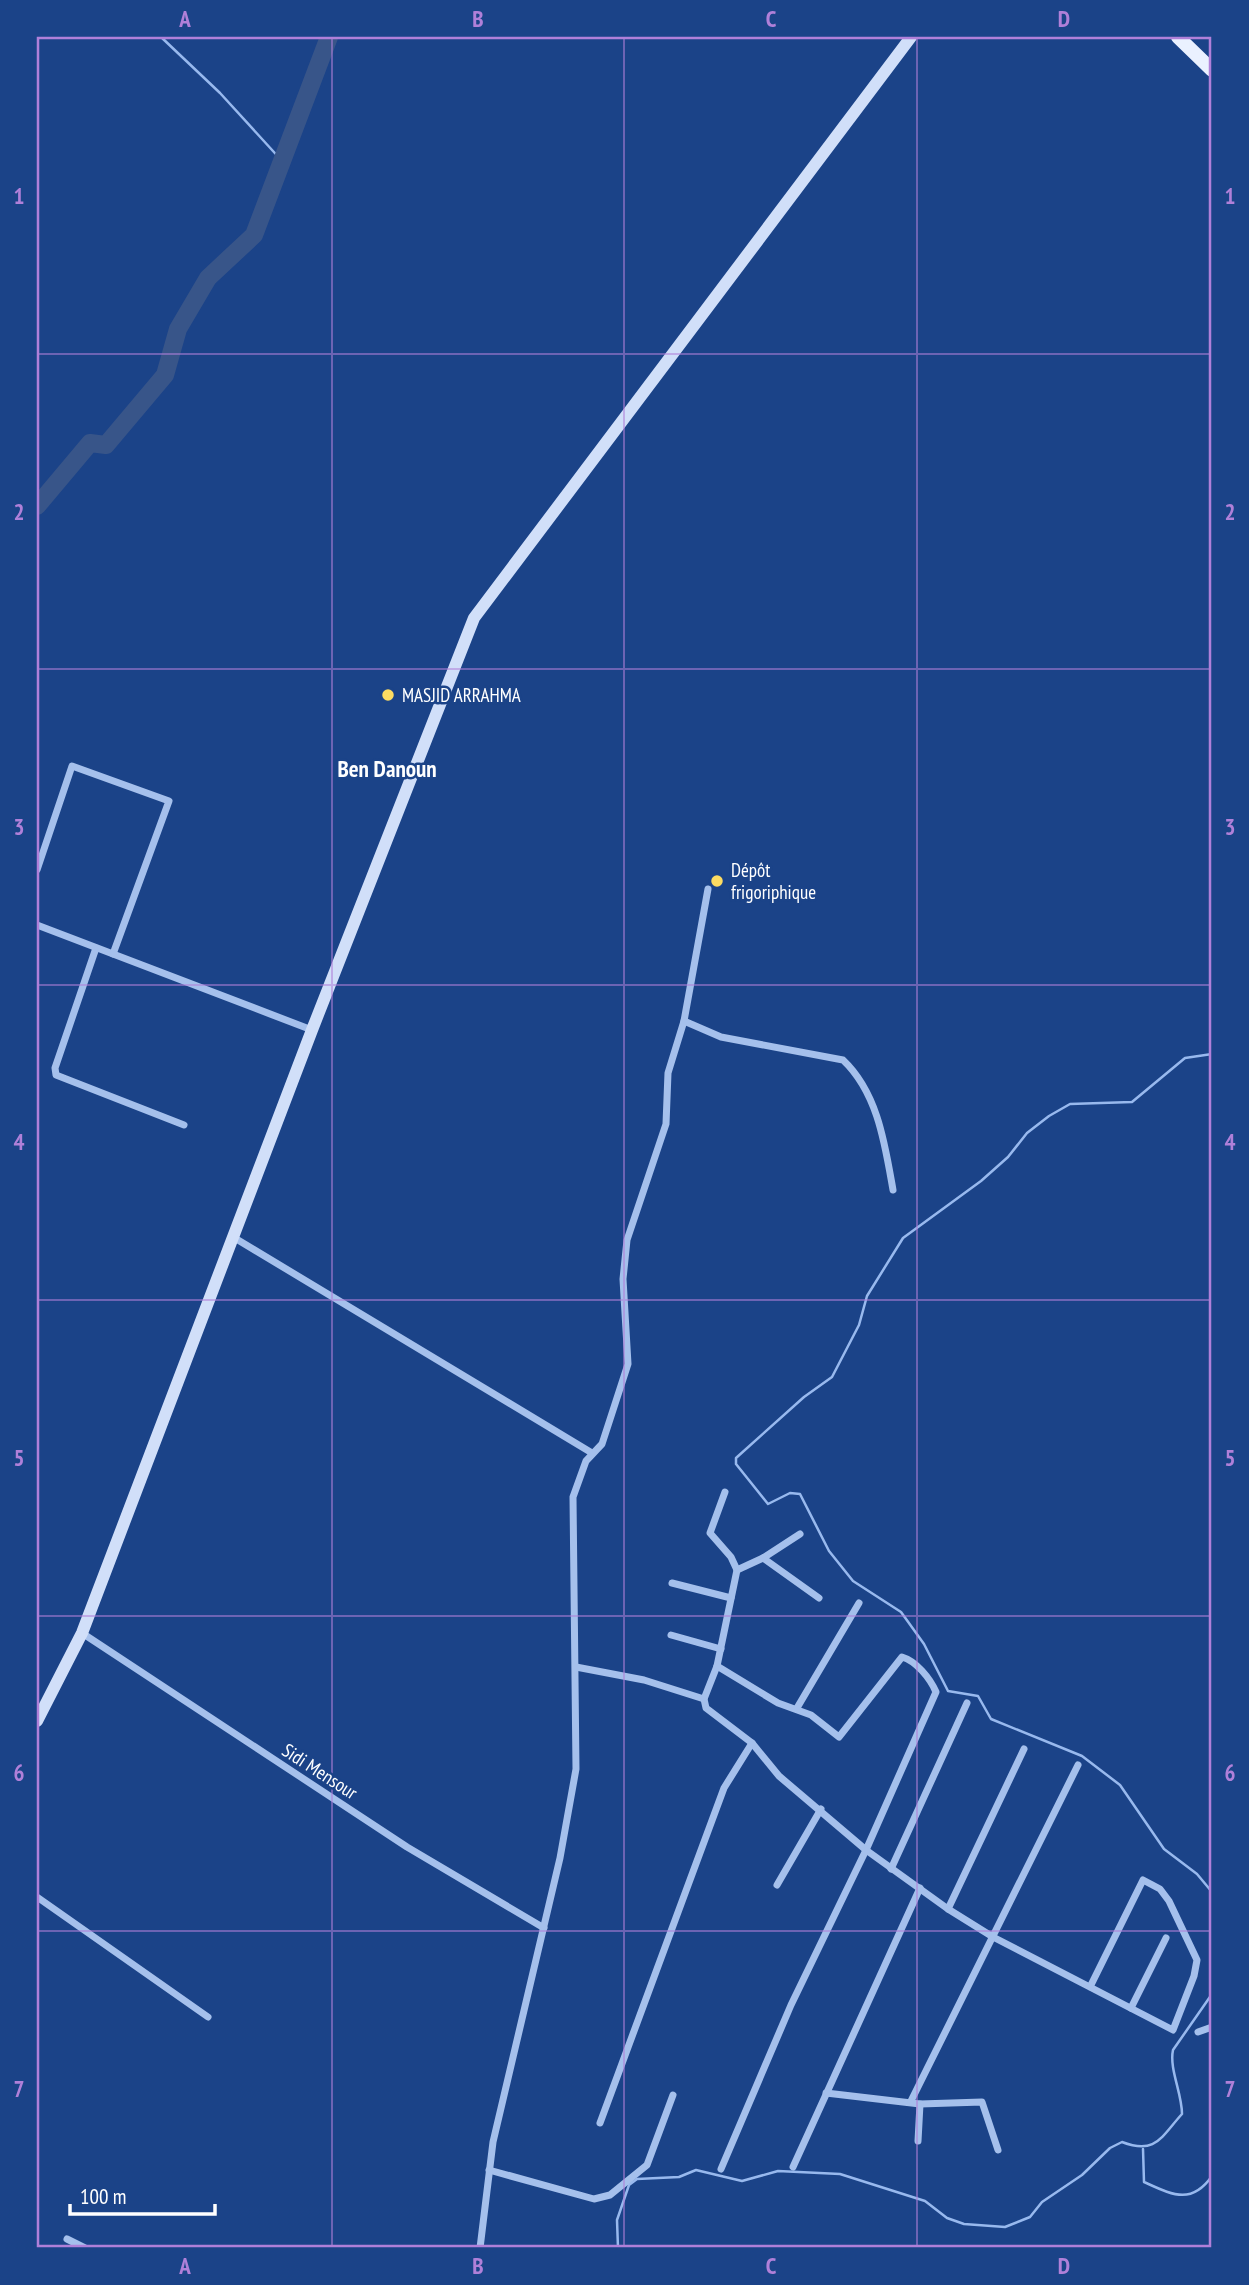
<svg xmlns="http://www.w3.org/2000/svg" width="1249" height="2285" font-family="'PT Sans Narrow',sans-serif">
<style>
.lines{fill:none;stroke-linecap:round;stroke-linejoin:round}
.stream{stroke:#98b9ee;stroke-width:2.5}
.river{stroke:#385589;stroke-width:18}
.street{stroke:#a5c0ec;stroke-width:7}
.secondary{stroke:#d1dff9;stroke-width:12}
.primary{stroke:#eaf1ff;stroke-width:14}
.grid{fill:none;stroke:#b080d9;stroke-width:2;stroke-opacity:0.55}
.poi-dot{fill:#fddc62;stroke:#1b4388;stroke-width:2.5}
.labels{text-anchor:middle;stroke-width:5;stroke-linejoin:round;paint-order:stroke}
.poi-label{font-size:19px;fill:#fff;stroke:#1b4388;text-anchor:start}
.street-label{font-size:19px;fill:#fff;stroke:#1b4388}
.quarter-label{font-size:23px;font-weight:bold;fill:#fff;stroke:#1b4388}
.neatline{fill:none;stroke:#b080d9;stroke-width:2.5}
.grid-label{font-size:23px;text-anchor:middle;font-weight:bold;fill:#b080d9}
</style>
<rect width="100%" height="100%" fill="#1b4388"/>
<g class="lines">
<g class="stream">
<path d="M161,37L220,93L283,162"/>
<path d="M1212,1054L1185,1058L1132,1102L1070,1104L1049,1116L1027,1133L1008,1157L981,1181L903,1238L867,1296L859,1325L832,1377L804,1397L736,1458V1464L768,1504L790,1493L800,1494L829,1551L853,1581L901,1612L924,1644L948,1691L978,1696L991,1719L1082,1756L1120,1785L1164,1849L1197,1874L1212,1892"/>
<path d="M1143,2149L1144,2182C1171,2194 1191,2206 1212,2176"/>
<path d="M618,2248L617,2220L629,2185L637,2179L679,2177L696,2170L742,2181L778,2171L840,2174L925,2201L947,2218L964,2224L1005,2227L1030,2217L1042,2202L1082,2175L1110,2148L1122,2142C1156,2155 1161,2137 1182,2114C1182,2093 1169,2069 1173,2050L1212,1994"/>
</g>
<path class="river" d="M37,506L90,443L106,445L165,375L178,329L208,278L254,235L329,37"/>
<g class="street">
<path d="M37,870L72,766L169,801L113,954"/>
<path d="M37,925L312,1030"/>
<path d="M96,948L55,1068L56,1075L184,1125"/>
<path d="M684,1021L721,1037L843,1060C878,1093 885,1145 893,1190"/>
<path d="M233,1237L592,1453"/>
<path d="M725,1492L710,1533L731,1557L737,1570L717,1666L704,1699L706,1708L752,1743L779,1776L866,1850L948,1909L993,1937L1173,2030L1194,1976L1197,1960L1169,1901L1160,1889L1143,1880L1090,1987"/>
<path d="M763,1558L819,1598"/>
<path d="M737,1570L763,1558L800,1534"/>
<path d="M672,1583L731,1598"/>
<path d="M82,1633L407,1847L544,1928"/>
<path d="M671,1635L721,1649"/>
<path d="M717,1666L778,1703L811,1715L839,1737L902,1657C916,1661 930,1678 936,1692L866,1850L791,2005L721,2169"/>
<path d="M576,1667L644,1680L704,1699"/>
<path d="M797,1708L859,1603"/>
<path d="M891,1869L967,1703"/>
<path d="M777,1885L821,1809"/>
<path d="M37,1897L208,2017"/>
<path d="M948,1909L1024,1749"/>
<path d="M1131,2008L1166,1938"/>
<path d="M1198,2032L1212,2027"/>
<path d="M826,2093L920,2104L982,2102L998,2150"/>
<path d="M911,2101L1078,1765"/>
<path d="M600,2123L724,1788L752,1743"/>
<path d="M918,2141L920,2104"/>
<path d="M793,2167L920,1888"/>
<path d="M489,2170L594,2199L610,2195L647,2165L673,2095"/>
<path d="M67,2239L85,2248"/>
<path d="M480,2248L493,2142L560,1858L576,1769L573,1497L586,1461L602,1444L628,1364L623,1279L627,1240L666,1124L668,1073L684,1021L708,889"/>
</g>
<path class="secondary" d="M37,1721L82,1633L312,1030L474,618L911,37"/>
<path class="primary" d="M1178,37L1212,70"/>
</g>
<path class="grid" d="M332,37V2248M624,37V2248M917,37V2248M37,354H1212M37,669H1212M37,985H1212M37,1300H1212M37,1616H1212M37,1931H1212"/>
<g class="poi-dot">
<circle cx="388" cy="695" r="7"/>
<circle cx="717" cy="881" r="7"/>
</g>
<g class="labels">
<g class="poi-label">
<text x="402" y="702">MASJID ARRAHMA</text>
<text x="731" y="877">Dépôt<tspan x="731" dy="22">frigoriphique</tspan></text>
</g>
<g class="street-label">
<text transform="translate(320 1771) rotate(33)" y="7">Sidi Mensour</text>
</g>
<g class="quarter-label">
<text x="387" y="777">Ben Danoun</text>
</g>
</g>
<rect width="1249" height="2285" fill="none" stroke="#1b4388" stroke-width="77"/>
<path d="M70 2204v10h145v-10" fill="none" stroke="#ffffff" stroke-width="3.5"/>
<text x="80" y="2204" font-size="21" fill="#ffffff" stroke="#1b4388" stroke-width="5" paint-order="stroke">100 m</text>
<rect x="38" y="38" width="1172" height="2208" class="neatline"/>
<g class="grid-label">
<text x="185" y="27">A</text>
<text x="478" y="27">B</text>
<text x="771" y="27">C</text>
<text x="1064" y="27">D</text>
<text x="19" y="204">1</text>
<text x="1230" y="204">1</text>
<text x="19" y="520">2</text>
<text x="1230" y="520">2</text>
<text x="19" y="835">3</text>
<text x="1230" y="835">3</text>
<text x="19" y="1150">4</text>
<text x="1230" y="1150">4</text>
<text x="19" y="1466">5</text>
<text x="1230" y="1466">5</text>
<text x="19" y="1781">6</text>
<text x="1230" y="1781">6</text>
<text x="19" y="2097">7</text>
<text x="1230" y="2097">7</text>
<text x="185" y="2274">A</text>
<text x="478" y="2274">B</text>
<text x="771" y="2274">C</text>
<text x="1064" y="2274">D</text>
</g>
</svg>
